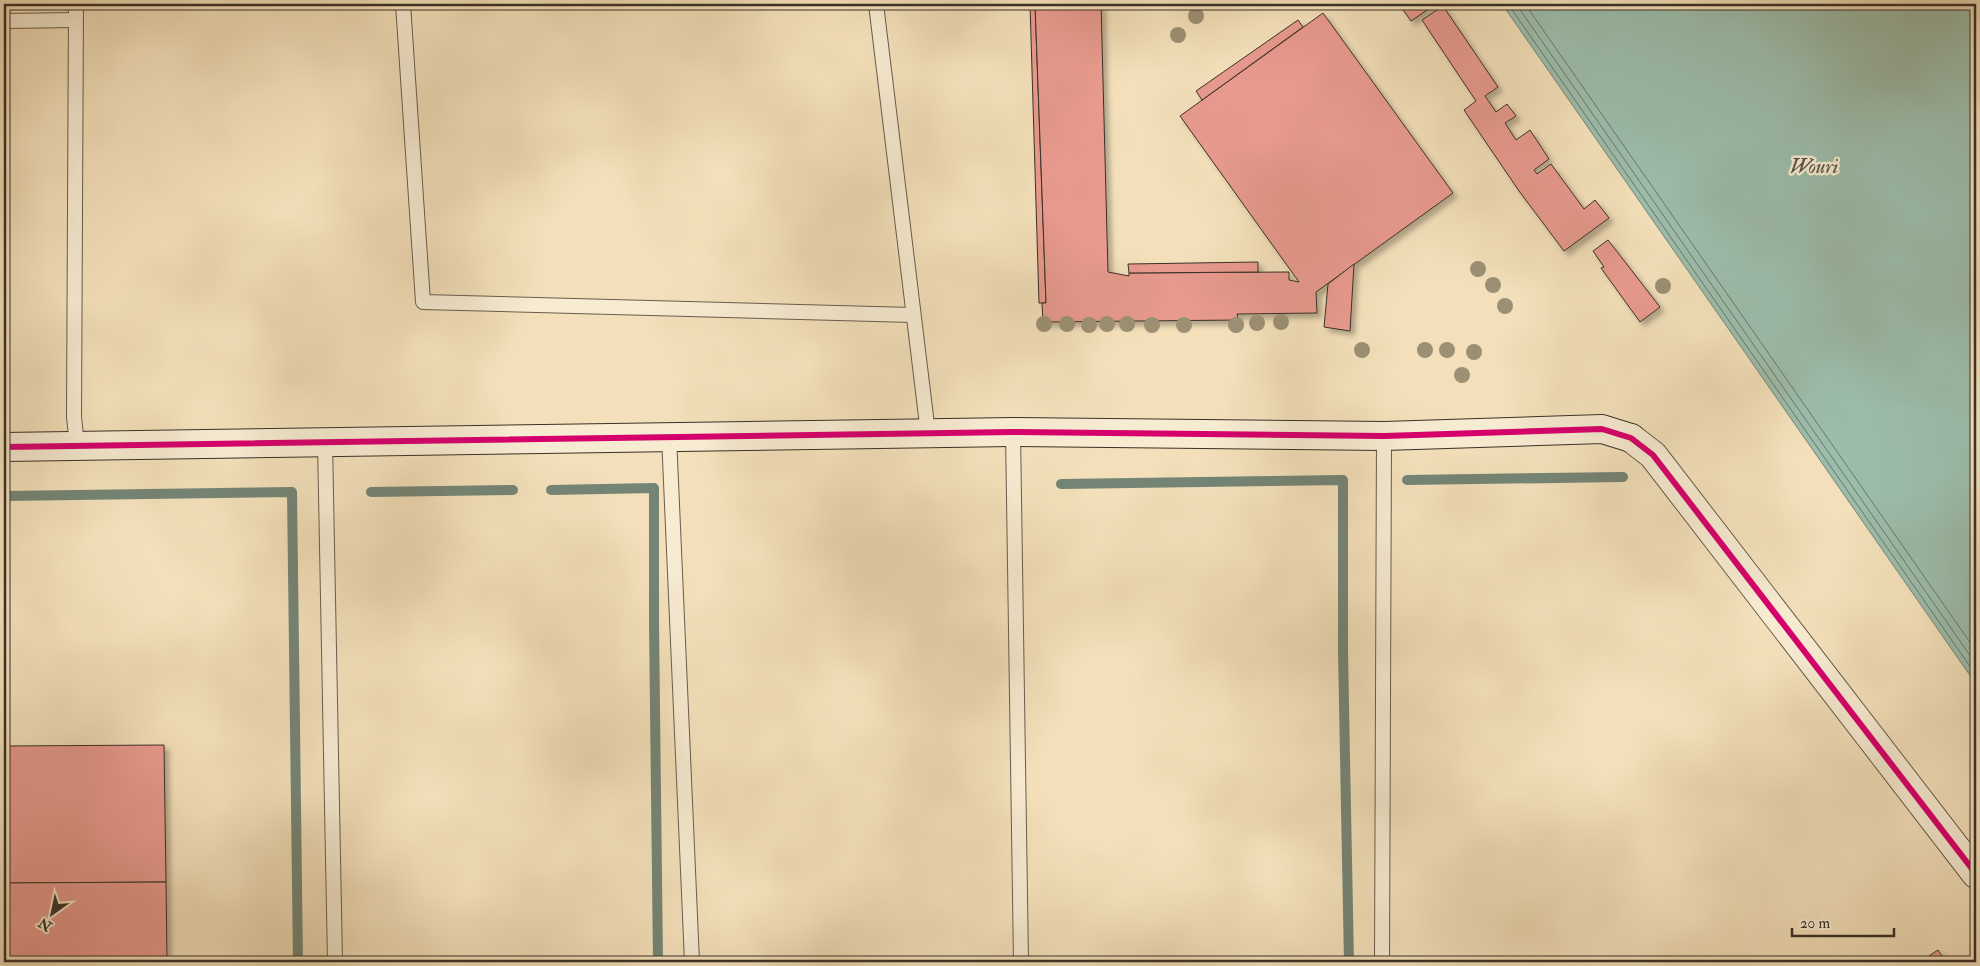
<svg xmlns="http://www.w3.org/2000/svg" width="1980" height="966" font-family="'IM FELL Double Pica',serif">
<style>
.water{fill:#9cbdab;stroke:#748576}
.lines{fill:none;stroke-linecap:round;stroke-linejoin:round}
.shore{stroke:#6a7769;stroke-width:1}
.stream{stroke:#748576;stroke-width:10}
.building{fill:#e89a8e;stroke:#393127;filter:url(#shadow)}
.lane-casing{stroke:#685d4c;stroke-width:16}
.street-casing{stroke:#685d4c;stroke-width:30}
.secondary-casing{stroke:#393127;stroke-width:30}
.lane{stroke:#f7ebd2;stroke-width:14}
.street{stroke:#f7ebd2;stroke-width:28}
.secondary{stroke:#f7ebd2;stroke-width:28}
.cycleway-casing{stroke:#f7ebd2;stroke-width:9}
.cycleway{stroke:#d6006c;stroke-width:6}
.tree{fill:#9c9074}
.labels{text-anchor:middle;stroke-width:5;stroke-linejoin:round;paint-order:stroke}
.water-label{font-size:20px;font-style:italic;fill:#525448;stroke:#f7ebd2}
</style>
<defs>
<filter id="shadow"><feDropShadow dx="4.5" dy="4.5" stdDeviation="2.5" flood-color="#0004"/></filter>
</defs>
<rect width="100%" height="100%" fill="#f3e0ba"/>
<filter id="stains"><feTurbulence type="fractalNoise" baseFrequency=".004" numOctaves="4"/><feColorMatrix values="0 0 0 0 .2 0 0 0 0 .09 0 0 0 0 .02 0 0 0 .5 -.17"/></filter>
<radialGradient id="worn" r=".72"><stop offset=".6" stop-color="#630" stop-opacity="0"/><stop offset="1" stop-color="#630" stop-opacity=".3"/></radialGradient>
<path class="water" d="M1502,4H1976V684Z"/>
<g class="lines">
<g class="shore">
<path d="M1508,4L1976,675"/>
<path d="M1516,4L1976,664"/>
<path d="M1525,4L1976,651"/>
</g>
<g class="stream">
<path d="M1407,480L1623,477"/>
<path d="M1061,484L1343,480V652L1349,962"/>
<path d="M551,490L654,488V623L658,962"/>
<path d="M371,492L513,490"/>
<path d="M4,496L292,492L298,962"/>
</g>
</g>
<g class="building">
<path d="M1030,4H1035L1046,303H1039Z"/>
<path d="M1035,4H1101L1108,272L1129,276V273L1289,272V280L1299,282L1180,116L1323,13L1453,193L1316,292L1317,313L1237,314L1238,320L1043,322L1042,303H1046Z"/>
<path d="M1399,4H1436L1411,21Z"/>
<path d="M1443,6L1498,87L1485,96L1496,112L1507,104L1516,116L1505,123L1516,140L1530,130L1549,159L1534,170L1537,174L1551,164L1584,209L1595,200L1609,218L1564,251L1519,191L1464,110L1476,101L1422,20Z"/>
<path d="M1298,20L1303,27L1202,100L1196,91Z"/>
<path d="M1608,240L1660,307L1640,322L1601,268L1604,267L1593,251Z"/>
<path d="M1258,262V272L1129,273L1128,264Z"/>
<path d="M1354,264L1350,331L1324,327L1328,284Z"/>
<path d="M164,745L166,882L4,883V746Z"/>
<path d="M166,882L167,962H4V883Z"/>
<path d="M1938,950L1946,962H1920Z"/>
</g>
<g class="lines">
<defs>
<g id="lane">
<path d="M76,4L74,417L77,446"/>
<path d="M403,4L423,302L913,315"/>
<path d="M876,4L928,433"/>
<path d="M4,21L75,20"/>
<path d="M1013,432L1021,962"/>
<path d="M669,436L692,962"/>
<path d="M325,442L335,962"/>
<path d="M1382,962L1384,436"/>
</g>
<path id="street" d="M1631,438L1653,455L1976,874"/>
<path id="secondary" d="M4,447L1013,432L1384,436L1602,429L1631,438"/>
</defs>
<use href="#lane" class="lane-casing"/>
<use href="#street" class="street-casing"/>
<use href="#secondary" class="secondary-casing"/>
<use href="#lane" class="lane"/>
<use href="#street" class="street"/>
<use href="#secondary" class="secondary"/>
<defs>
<path id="cycleway" d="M4,447L1013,432L1384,436L1602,429L1631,438L1653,455L1976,874"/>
</defs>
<use href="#cycleway" class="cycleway-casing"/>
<use href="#cycleway" class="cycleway"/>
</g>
<g class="tree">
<circle cx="1196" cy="16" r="8"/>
<circle cx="1178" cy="35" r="8"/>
<circle cx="1478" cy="269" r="8"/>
<circle cx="1493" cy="285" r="8"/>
<circle cx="1663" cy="286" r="8"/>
<circle cx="1505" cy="306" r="8"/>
<circle cx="1281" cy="322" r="8"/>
<circle cx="1257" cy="323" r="8"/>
<circle cx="1044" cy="324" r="8"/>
<circle cx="1067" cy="324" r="8"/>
<circle cx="1107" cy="324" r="8"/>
<circle cx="1127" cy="324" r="8"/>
<circle cx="1089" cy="325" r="8"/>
<circle cx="1152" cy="325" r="8"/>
<circle cx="1184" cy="325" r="8"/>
<circle cx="1236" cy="325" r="8"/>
<circle cx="1362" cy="350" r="8"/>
<circle cx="1425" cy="350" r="8"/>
<circle cx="1447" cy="350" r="8"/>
<circle cx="1474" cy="352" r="8"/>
<circle cx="1462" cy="375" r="8"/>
</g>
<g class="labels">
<g class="water-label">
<text x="1814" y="173">Wouri</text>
</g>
</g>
<rect width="1980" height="966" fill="none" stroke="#f3e0ba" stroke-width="20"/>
<rect x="5" y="5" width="1970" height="956" fill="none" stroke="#393127" stroke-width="2.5"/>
<rect x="10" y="10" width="1960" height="946" fill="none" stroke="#393127"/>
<g transform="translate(52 914) rotate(213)" stroke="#f7ebd2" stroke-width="4" paint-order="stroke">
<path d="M0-4L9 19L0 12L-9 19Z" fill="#393127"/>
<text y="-8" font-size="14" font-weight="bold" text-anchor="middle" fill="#393127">N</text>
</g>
<path d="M1792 928v8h102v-8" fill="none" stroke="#393127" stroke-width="2.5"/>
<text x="1800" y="928" font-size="15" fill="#393127" stroke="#f7ebd2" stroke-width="4" paint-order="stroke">20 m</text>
<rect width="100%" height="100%" filter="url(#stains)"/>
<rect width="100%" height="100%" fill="url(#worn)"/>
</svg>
